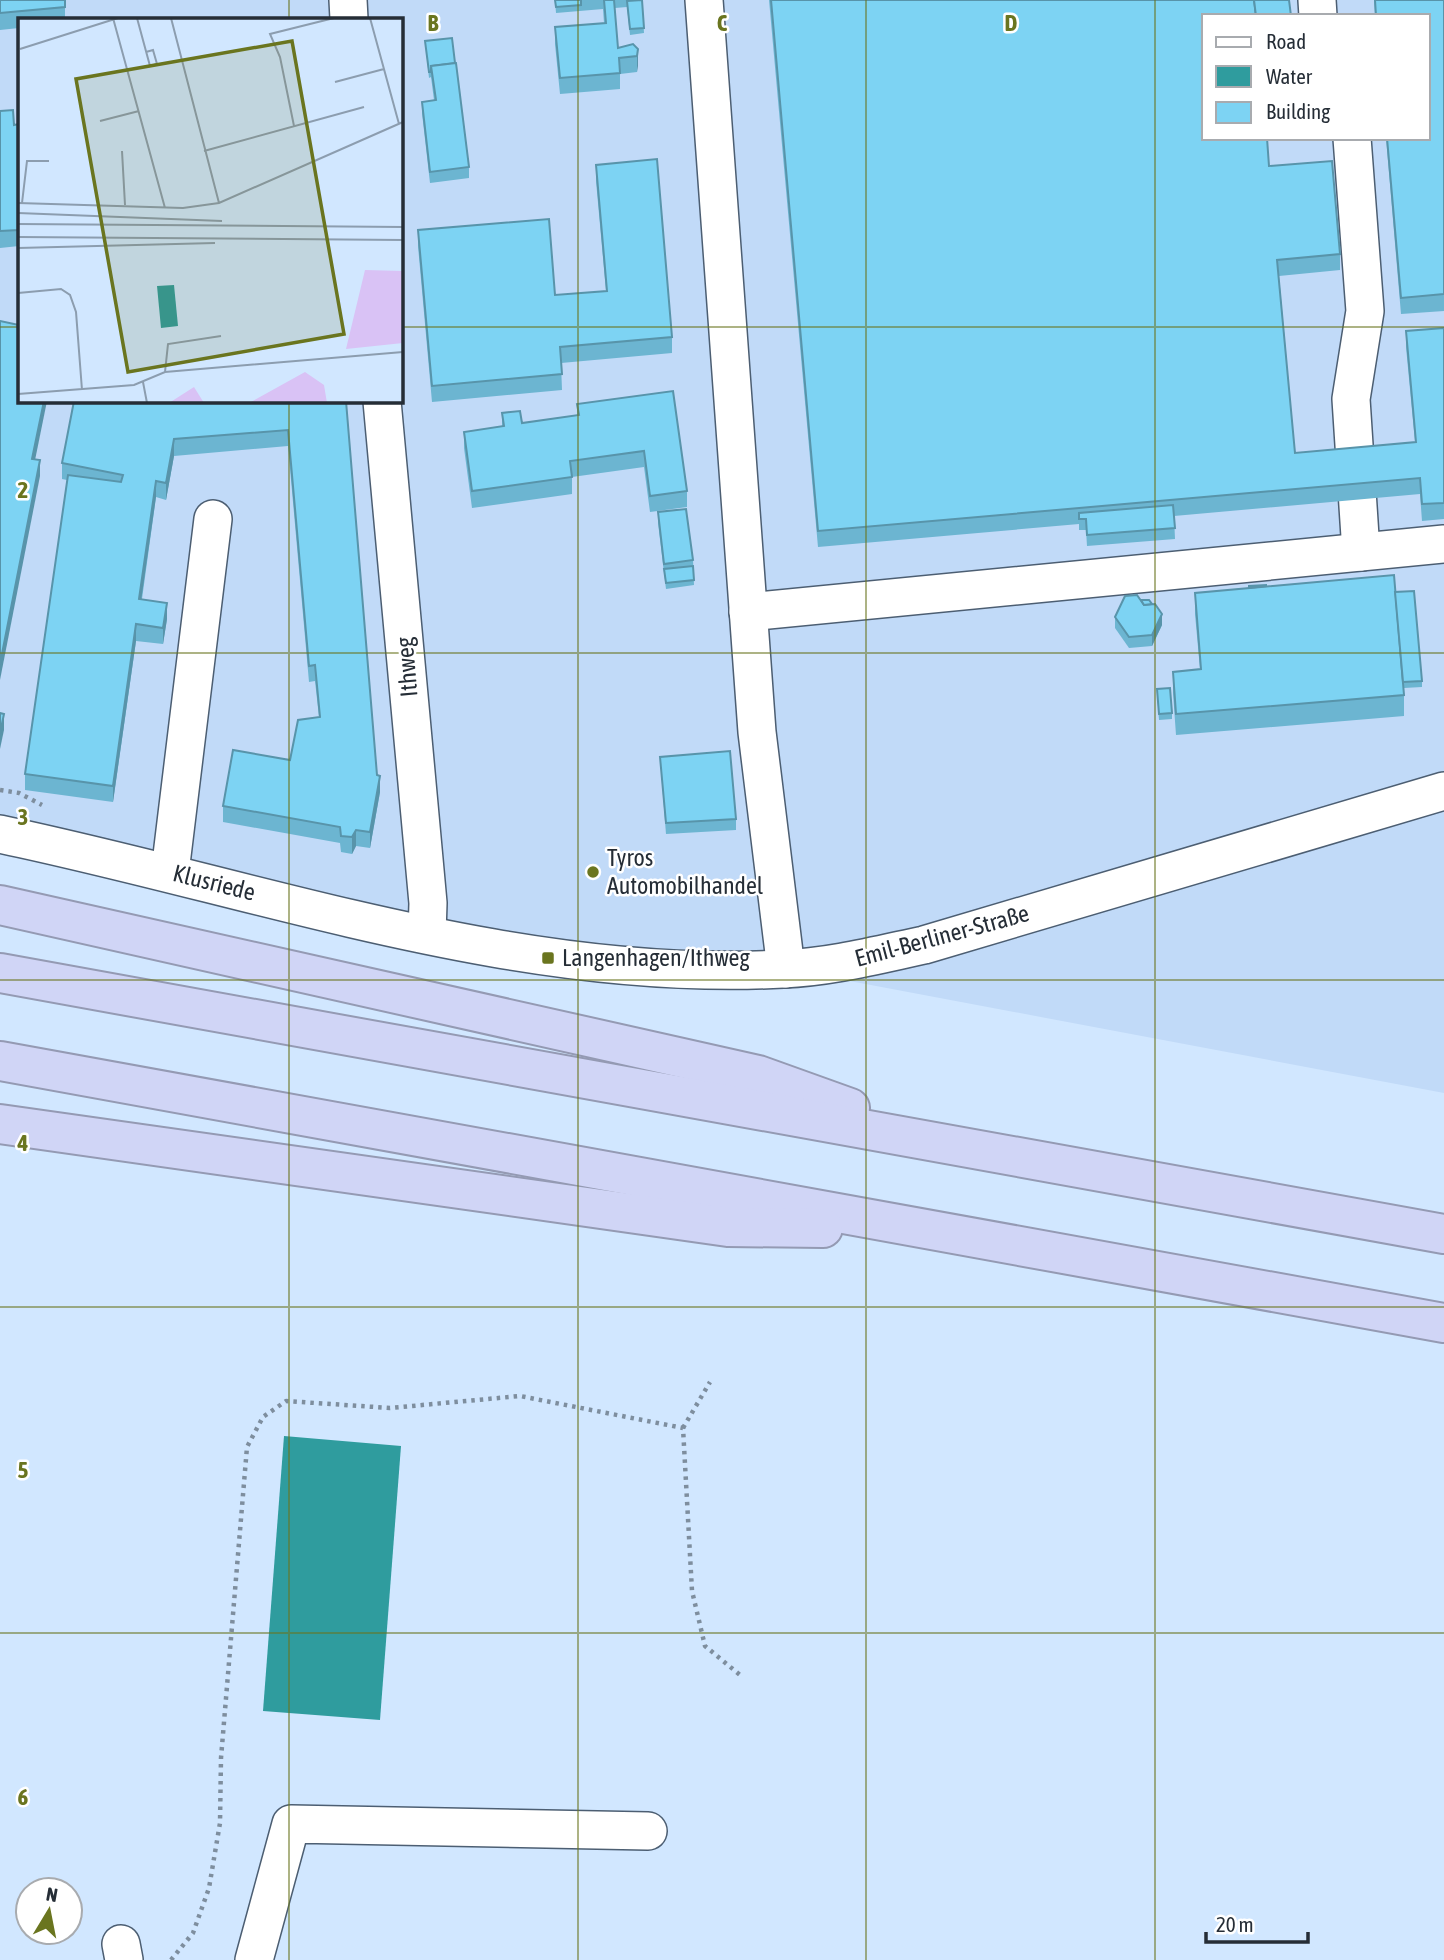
<svg xmlns="http://www.w3.org/2000/svg" width="1444" height="1960" font-family="'Asap Condensed',sans-serif">
<style>
.built{fill:#c1daf8;fill-rule:evenodd}
.water{fill:#2f9c9e}
.lines{fill:none;stroke-linecap:round;stroke-linejoin:round}
.minor-casing{stroke:#4c5e72;stroke-width:40}
.highway-casing{stroke:#949ab3;stroke-width:42}
.path{stroke:#7e8e9e;stroke-width:4.5;stroke-dasharray:3.5 5;stroke-linecap:butt}
.minor{stroke:#fff;stroke-width:37}
.highway{stroke:#d0d5f6;stroke-width:38}
.wall{fill:#6cb5d1}
.shaded-wall{fill:#5894aa}
.building{fill:#7dd3f3;stroke:#5894aa;stroke-width:2}
.grid{fill:none;stroke:#6a751f;stroke-width:2;stroke-opacity:0.55}
.poi-dot{fill:#6a751f;stroke:#fff;stroke-width:2.5}
.labels{text-anchor:middle;stroke-width:5;stroke-linejoin:round;paint-order:stroke}
.street-label{font-size:24px;fill:#252d36;stroke:#fff}
.poi-label{font-size:24px;fill:#252d36;stroke:#fff;text-anchor:start}
.inset-road{fill:none;stroke:#8c9daf;stroke-width:2}
.view{fill:#6a751f;fill-opacity:0.15;stroke:#6a751f;stroke-width:3.5}
.inset-edge{fill:none;stroke:#252d36;stroke-width:3.5}
.grid-label{font-size:23px;text-anchor:middle;font-weight:bold;fill:#6a751f;stroke:#fff;stroke-width:5;stroke-linejoin:round;paint-order:stroke}
</style>
<rect width="100%" height="100%" fill="#d1e7ff"/>
<path class="built" d="M0,0H1444V1093L786,969L704,972L0,834ZM1204,16H1428V138H1204ZM19,19H401V401H19Z"/>
<path class="water" d="M284,1436L401,1446L380,1720L263,1711Z"/>
<g class="lines">
<defs>
<g id="minor">
<path d="M348,0L349,19"/>
<path d="M704,0L757,732L786,969"/>
<path d="M1317,0L1318,16"/>
<path d="M1352,138L1365,311L1351,399L1361,552"/>
<path d="M382,401L428,903L427,934"/>
<path d="M748,612L1444,544"/>
<path d="M0,834C258,888 516,983 783,969C831,967 877,955 924,945L1444,791"/>
<path d="M170,872L213,519"/>
<path d="M121,1944L124,1960"/>
<path d="M254,1960L291,1824L648,1831"/>
</g>
<g id="highway">
<path d="M0,905L758,1075L850,1108"/>
<path d="M0,973L1444,1234"/>
<path d="M0,1061L1444,1323"/>
<path d="M0,1124L728,1227L823,1228"/>
</g>
</defs>
<use href="#minor" class="minor-casing"/>
<use href="#highway" class="highway-casing"/>
<g class="path">
<path d="M0,790L19,793L42,805"/>
<path d="M683,1428L710,1382"/>
<path d="M171,1960L193,1933L209,1888L220,1823L221,1758L247,1447L263,1417L286,1401L390,1408L520,1396L683,1428L692,1591L705,1646L740,1675"/>
</g>
<use href="#minor" class="minor"/>
<use href="#highway" class="highway"/>
</g>
<g class="wall">
<path d="M0,0L65,7V19H19V28L0,30Z"/>
<path d="M555,0H642L644,33L630,35L627,7L615,8L618,48L638,49L637,72L620,74V89L560,94L555,44V27L604,23L603,9L556,13Z"/>
<path d="M769,0H1289L1204,16L1269,166L1340,254V270L1279,276L1295,453L1415,442L1406,347V331L1444,328V519L1422,521L1420,494L1174,516L1175,539L1087,546L1086,530H1079V524L818,547Z"/>
<path d="M1374,0H1444V311L1401,314L1386,138H1428V16H1375Z"/>
<path d="M425,41L469,167V178L430,183L422,113V102L434,100L431,77L429,78Z"/>
<path d="M0,111L14,125L19,124V246L0,248Z"/>
<path d="M596,165L672,337V353L561,363L562,390L432,402L418,246V230L555,295L606,291L596,181Z"/>
<path d="M673,391L687,491V507L650,512L644,467L572,477V494L472,508L464,448V432L502,427V413L522,423L577,416V404Z"/>
<path d="M346,401L367,662L377,775L380,792L370,848L356,846L352,854L341,852L340,843L223,822V806L290,760L319,717L315,681L309,682L288,446L174,456L166,500L156,497L142,599L167,619L163,644L136,641L113,802L25,790V774L67,480L62,479V463Z"/>
<path d="M658,512L693,560L694,585L666,589L658,523Z"/>
<path d="M1266,586L1395,592L1422,681V687L1404,688V716L1176,735L1173,693V672L1200,669L1195,614V593Z"/>
<path d="M1141,600L1162,625L1152,646L1129,648L1115,628V617Z"/>
<path d="M1157,694L1172,713V719L1159,720Z"/>
<path d="M660,757L736,819V830L666,834Z"/>
</g>
<g class="shaded-wall">
<path d="M638,49V66L637,72V56Z"/>
<path d="M44,401H47L32,475V459Z"/>
<path d="M174,439V456L166,500V483Z"/>
<path d="M40,460V476L0,680V664Z"/>
<path d="M156,481V497L139,615V599Z"/>
<path d="M167,603V619L163,644V628Z"/>
<path d="M1162,614V625L1152,646V635Z"/>
<path d="M136,624V641L113,802V786Z"/>
<path d="M4,714V730L0,749V733Z"/>
<path d="M380,776V792L370,848V832Z"/>
<path d="M356,830V846L352,854V837Z"/>
</g>
<g class="building">
<path d="M0,0H65V7L0,13Z"/>
<path d="M555,0H581V5L556,7Z"/>
<path d="M604,0H614L618,48L633,44L638,49L637,56L619,58L620,73L560,78L555,27L606,23Z"/>
<path d="M642,0L644,28L630,29L627,1Z"/>
<path d="M771,0H1254L1256,16H1204V138H1267L1269,166L1332,161L1340,254L1277,260L1295,453L1416,442L1406,331L1444,328V503L1422,504L1420,478L818,531Z"/>
<path d="M1254,0H1289L1291,16H1256Z"/>
<path d="M1375,0H1444V294L1401,298L1387,138H1428V16H1376Z"/>
<path d="M452,38L455,63L431,66V72H429L425,41Z"/>
<path d="M456,63L469,167L430,172L422,102L436,100L431,66Z"/>
<path d="M13,110L14,125L19,124V230L0,231V111Z"/>
<path d="M657,159L672,337L560,347L562,374L432,386L418,230L549,219L555,295L607,291L596,165Z"/>
<path d="M0,321L19,325V401H44L32,459L40,460L0,664Z"/>
<path d="M673,391L687,491L650,496L644,451L570,461L572,477L472,491L464,432L504,426L502,413L520,411L522,423L579,415L577,404Z"/>
<path d="M74,401H346L377,775L380,776L370,832L356,830L352,837L341,836L340,827L223,806L233,750L290,760L298,720L320,717L315,665L309,666L288,430L174,439L166,483L156,481L139,599L167,603L163,628L136,624L113,786L25,774L68,475L121,482L123,475L62,463Z"/>
<path d="M1173,505L1175,528L1087,535L1086,519H1079V513Z"/>
<path d="M686,509L693,560L664,564L658,512Z"/>
<path d="M693,566L694,580L666,583L664,569Z"/>
<path d="M1394,575L1404,695L1176,714L1173,672L1201,669L1195,593Z"/>
<path d="M1266,585V586L1249,588V586Z"/>
<path d="M1414,591L1422,681L1403,682L1395,592Z"/>
<path d="M1137,595L1144,605L1155,604L1162,614L1152,635L1129,637L1115,617L1125,596Z"/>
<path d="M1141,600H1149L1152,604L1144,605Z"/>
<path d="M1170,688L1172,713L1159,714L1157,689Z"/>
<path d="M0,713L4,714L0,733Z"/>
<path d="M730,751L736,819L666,823L660,757Z"/>
</g>
<path class="grid" d="M289,0V19M578,0V1960M866,0V1960M1155,0V1960M0,327H19M401,327H1444M289,401V1960M0,653H1444M0,980H1444M0,1307H1444M0,1633H1444"/>
<g class="poi-dot">
<circle cx="593" cy="872" r="7"/>
<rect x="541" y="951" width="14" height="14" rx="3.5"/>
</g>
<g class="labels">
<g class="street-label">
<text transform="translate(407 667) rotate(-95)" y="8">Ithweg</text>
<text transform="translate(214 883) rotate(14)" y="8">Klusriede</text>
<text transform="translate(942 936) rotate(-15)" y="8">Emil-Berliner-Straße</text>
</g>
<g class="poi-label">
<text x="607" y="866">Tyros<tspan x="607" dy="28">Automobilhandel</tspan></text>
<text x="562" y="966">Langenhagen/Ithweg</text>
</g>
</g>
<g transform="translate(18 18)">
<rect width="385" height="385" fill="#d1e7ff"/>
<path d="M347,252L385,253V325L328,331ZM287,354L306,367L309,385H231ZM176,369L186,385H151Z" fill="#d9c2f5"/>
<path d="M156,267L160,308L143,310L139,268Z" fill="#2f9c9e"/>
<path class="inset-road" d="M95,0L147,190M119,0L132,48L139,46L135,32L128,34M153,0L201,185M352,0L381,106M2,31L100,0M317,64L366,51M82,103L121,93M276,108L262,39L252,16L316,0M104,133L107,187M186,133L346,89M0,185L165,190L201,185L385,104M4,185L9,143H31M0,195L204,203M0,206L385,209M0,219L385,222M0,230L197,225M0,275L43,271L52,277L58,294L64,372M147,354L150,326L203,318M125,364L129,385M0,376L116,367L147,354L385,334"/>
<path class="view" d="M274,23L326,316L110,354L58,61Z"/>
<rect width="385" height="385" class="inset-edge"/>
</g>
<g class="grid-label">
<text x="433" y="31">B</text>
<text x="722" y="31">C</text>
<text x="1011" y="31">D</text>
<text x="23" y="498">2</text>
<text x="23" y="825">3</text>
<text x="23" y="1151">4</text>
<text x="23" y="1478">5</text>
<text x="23" y="1805">6</text>
</g>
<rect x="1202" y="14" width="228" height="126" fill="#ffffff" stroke="#a8abaf" stroke-width="2"/>
<rect x="1216" y="37" width="35" height="10" fill="#ffffff" stroke="#a8abaf" stroke-width="2"/>
<text x="1266" y="49" font-size="21" fill="#252d36">Road</text>
<rect x="1216" y="66" width="35" height="21" fill="#2f9c9e" stroke="#a8abaf" stroke-width="2"/>
<text x="1266" y="84" font-size="21" fill="#252d36">Water</text>
<rect x="1216" y="102" width="35" height="21" fill="#7dd3f3" stroke="#a8abaf" stroke-width="2"/>
<text x="1266" y="119" font-size="21" fill="#252d36">Building</text>
<g transform="translate(49 1911) rotate(10)"><circle r="33" fill="#ffffff" stroke="#a8abaf" stroke-width="2"/>
<path d="M0-5L12 26L0 18L-12 26Z" fill="#6a751f"/>
<text y="-10" font-size="19" font-weight="bold" text-anchor="middle" fill="#252d36">N</text>
</g>
<path d="M1206 1932v10h102v-10" fill="none" stroke="#252d36" stroke-width="3.5"/>
<text x="1216" y="1932" font-size="21" fill="#252d36" stroke="#ffffff" stroke-width="5" paint-order="stroke">20 m</text>
</svg>
